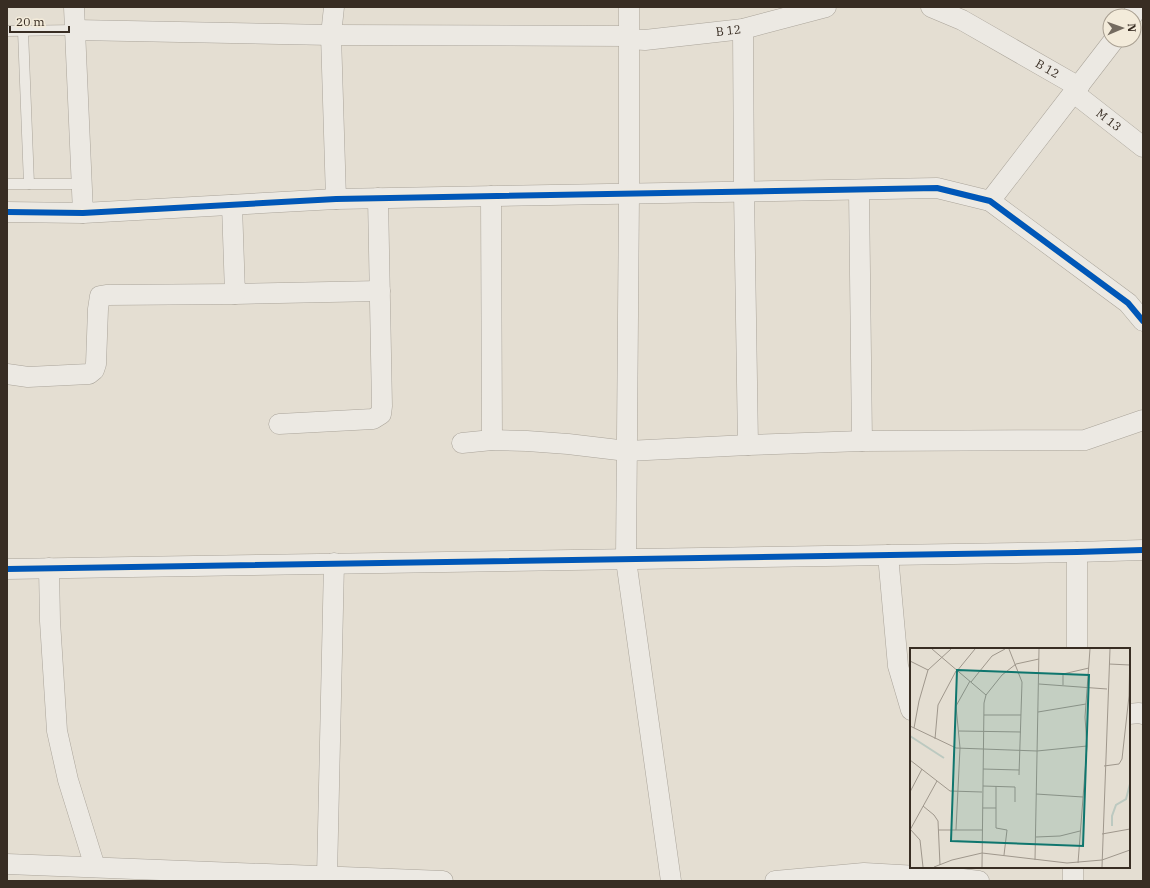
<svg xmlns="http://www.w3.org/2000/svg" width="1150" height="888" font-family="'IBM Plex Serif',serif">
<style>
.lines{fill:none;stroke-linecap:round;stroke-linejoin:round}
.service-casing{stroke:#aaa49a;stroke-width:11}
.minor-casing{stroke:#aaa49a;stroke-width:21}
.service{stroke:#ece9e3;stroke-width:10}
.minor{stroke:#ece9e3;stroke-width:20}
.cycleway-casing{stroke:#f3ebda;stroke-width:8}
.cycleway{stroke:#0057b8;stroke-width:6}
.labels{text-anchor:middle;stroke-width:3;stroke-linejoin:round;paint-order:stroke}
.street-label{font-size:12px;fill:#382d23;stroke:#f3ebda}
.inset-river{fill:none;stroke:#bcc9c0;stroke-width:2}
.inset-road{fill:none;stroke:#9f978c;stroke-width:1}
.view{fill:#0f766e;fill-opacity:0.15;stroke:#0f766e;stroke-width:2}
.inset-edge{fill:none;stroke:#382d23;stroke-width:2}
</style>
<rect width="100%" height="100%" fill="#e4ded2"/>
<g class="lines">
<defs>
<g id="service">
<path d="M7,31L76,30"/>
<path d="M23,31L29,184"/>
<path d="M7,184H82"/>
</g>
<g id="minor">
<path d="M74,7L83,213"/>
<path d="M334,7L331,35L336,199"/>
<path d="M629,7V194L626,560L671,881"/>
<path id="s1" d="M931,7L962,20L1079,87"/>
<path d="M1132,16L1138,7"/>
<path d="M743,29L744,192L748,445"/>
<path d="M76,30L331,35L628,36"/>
<path id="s2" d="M628,39L645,40L743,29L826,7"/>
<path id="s3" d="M1074,93L1143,147"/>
<path d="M859,190L862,441"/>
<path d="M491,196L492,440"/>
<path d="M990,201L1114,40"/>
<path d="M232,205L235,294L380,291"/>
<path d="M7,212L83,213L336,199L937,188L990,201L1128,303L1143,321"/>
<path d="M7,374L28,377L89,374L94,370L96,364L98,309L100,296L106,295L235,294"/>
<path d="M279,424L373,419L381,414L382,406L378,198"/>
<path d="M462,443L492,440L527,441L568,444L627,451L748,445L862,441L1085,440L1143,420"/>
<path d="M1077,552V649"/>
<path d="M888,555L898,666L911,710"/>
<path d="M49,568L50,621L57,731L68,780L95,867"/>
<path d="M7,569L1077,552L1143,550"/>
<path d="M1129,714L1139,713L1143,714"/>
<path d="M7,864L443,881"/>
<path d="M327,876L334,563"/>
<path d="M775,881L864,873L954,878L979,881"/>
<path d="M1073,881V867"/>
</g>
</defs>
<use href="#service" class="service-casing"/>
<use href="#minor" class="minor-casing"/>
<use href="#service" class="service"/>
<use href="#minor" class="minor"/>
<defs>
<g id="cycleway">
<path d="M7,212L83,213L336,199L937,188L990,201L1128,303L1143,321"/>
<path d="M7,569L1077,552L1143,550"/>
</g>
</defs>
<use href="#cycleway" class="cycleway-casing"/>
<use href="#cycleway" class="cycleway"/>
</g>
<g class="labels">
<g class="street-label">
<text dy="4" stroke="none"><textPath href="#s2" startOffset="101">B 12</textPath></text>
<text dy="4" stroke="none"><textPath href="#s1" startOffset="132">B 12</textPath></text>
<text dy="4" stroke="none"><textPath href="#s3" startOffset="44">M 13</textPath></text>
</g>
</g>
<g transform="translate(910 648)">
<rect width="220" height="220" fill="#e4ded2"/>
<path class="inset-river" d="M0,88L34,110M202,178V168L206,157L216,151L220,136"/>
<path class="inset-road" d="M22,1L76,47M99,1L112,34L109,127M0,13L18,22L41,1M199,16L220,17M47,23L65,1M61,34L82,8L95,1M129,36L197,41M153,37V26L179,20M128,64L176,56M74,67H111M0,78L46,100L127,103L177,98M4,80L9,53L18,22M49,83L111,84M25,91L28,57L46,23M50,100L46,58L60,33M0,112L40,143L72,144M194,118L209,116L212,111L219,48L220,1M73,121L109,122M73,138L105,139V154M0,144L12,121M126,146L173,149M13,158L24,167L28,173L30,217M73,160H86V138M86,160V180L97,182L94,207M0,181L10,192L13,219M0,182L27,133M28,182H73M46,182L50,100M192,186L220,181M126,189L150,188L170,183M125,212L129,1M168,215L177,98L175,69L180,1M24,219L42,212L72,205L157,215L192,212L220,202M72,219L74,55L76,47L92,27L106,16L129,11M192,219L200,1"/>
<path class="view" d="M47,22L179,27L173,198L41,193Z"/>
<rect width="220" height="220" class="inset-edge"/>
</g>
<rect width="1150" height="888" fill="none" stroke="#382d23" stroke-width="16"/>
<g transform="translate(1122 28) rotate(88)"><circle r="19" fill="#f3ebda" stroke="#a89f91"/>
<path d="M0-3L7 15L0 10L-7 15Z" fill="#746b60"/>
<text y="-6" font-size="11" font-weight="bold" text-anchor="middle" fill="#382d23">N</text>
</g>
<path d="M10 26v6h59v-6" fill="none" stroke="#382d23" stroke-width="2"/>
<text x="16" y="26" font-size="12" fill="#382d23" stroke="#f3ebda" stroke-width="3" paint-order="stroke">20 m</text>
</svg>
